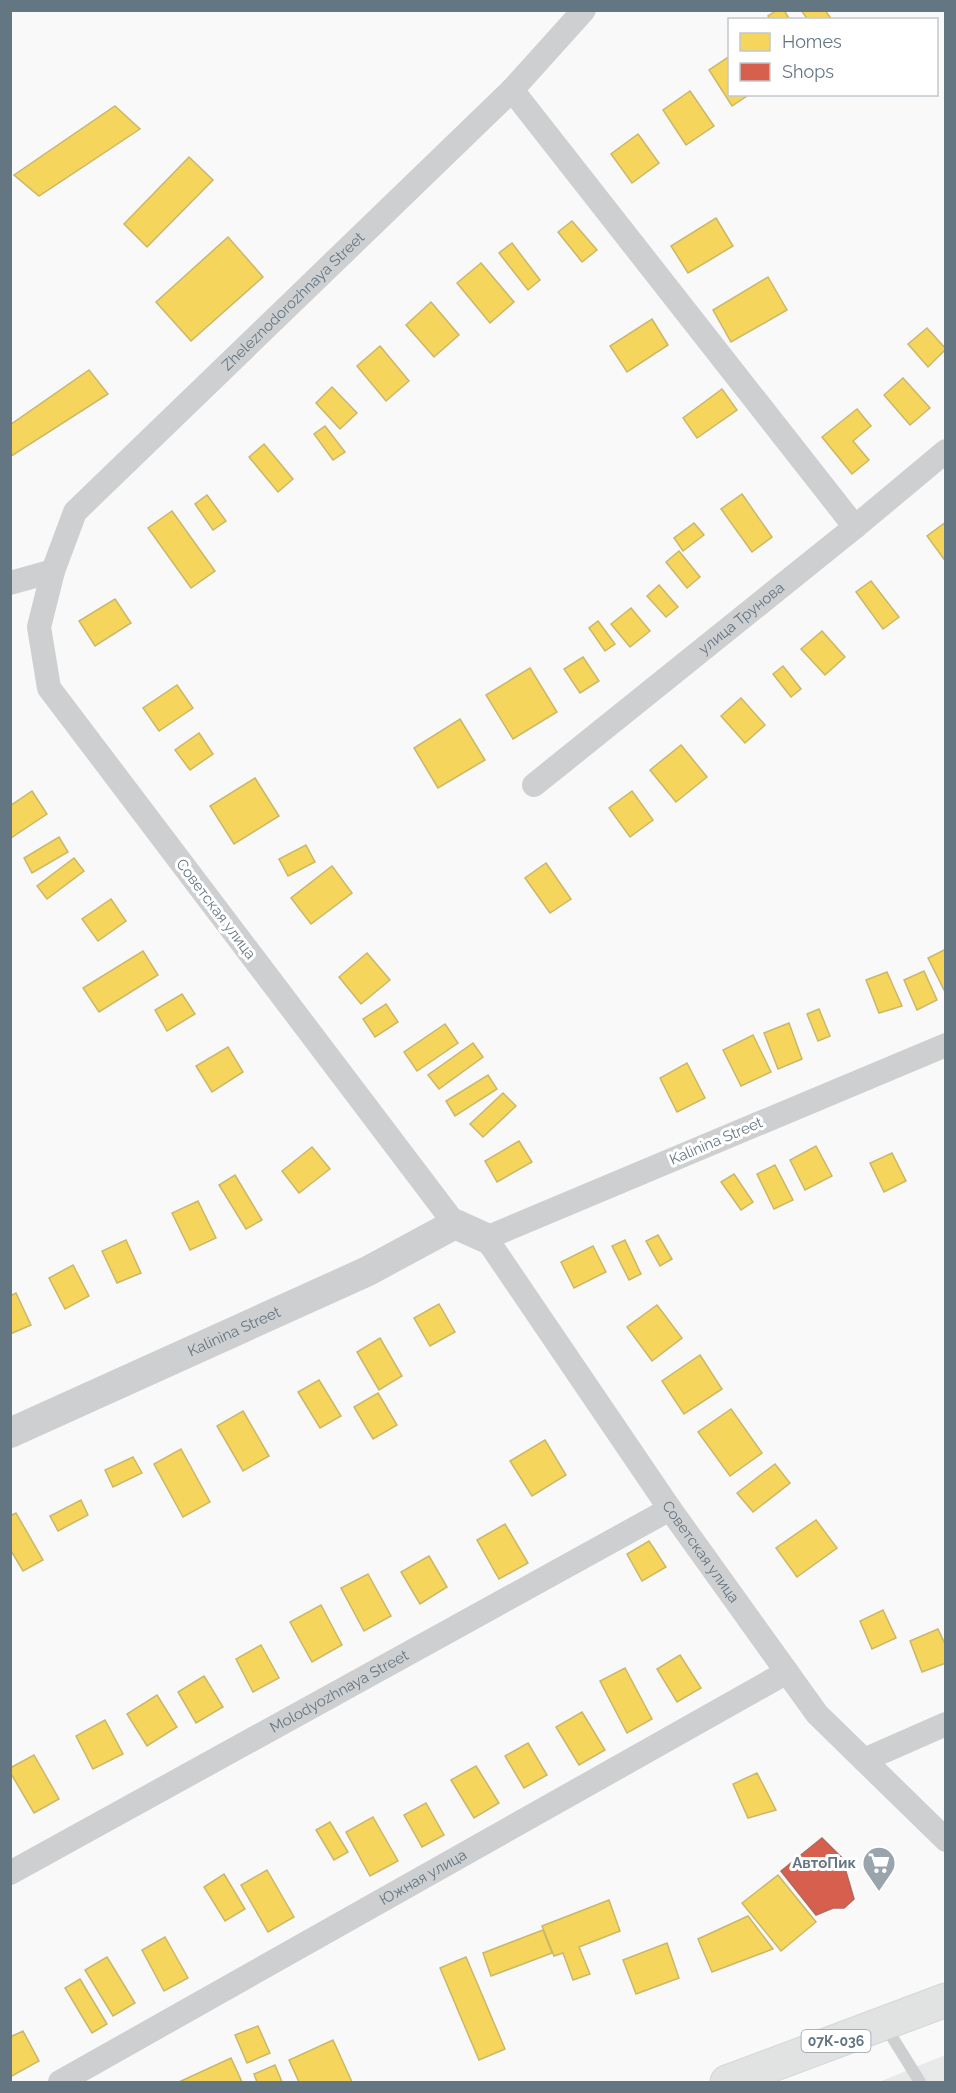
<svg xmlns="http://www.w3.org/2000/svg" width="956" height="2093" font-family="Raleway,sans-serif">
<style>
.built{fill:#e8e9e9}
.homes{fill:#f6d55c;stroke:#cab868;stroke-width:1.5}
.shops{fill:#d6604d;stroke:#b4675d;stroke-width:1.5}
.lines{fill:none;stroke-linecap:round;stroke-linejoin:round}
.primary-casing{stroke:#d5d6d7;stroke-width:35}
.service{stroke:#cecfd0;stroke-width:12}
.minor{stroke:#cecfd0;stroke-width:24}
.tertiary{stroke:#cecfd0;stroke-width:30}
.primary{stroke:#e1e2e2;stroke-width:33}
.labels{text-anchor:middle;stroke-width:6;stroke-linejoin:round;paint-order:stroke}
.shield{fill:#fff;stroke:#939fa8;stroke-width:1.5}
.shield-label{font-size:14px;font-weight:bold;fill:#657683}
.street-label{font-size:15px;fill:#657683;stroke:#fff}
.poi-label{font-size:15px;font-weight:bold;fill:#657683;stroke:#fff;text-anchor:end}
</style>
<rect width="100%" height="100%" fill="#f9f9f9"/>
<path class="built" d="M945,2055V2082H879Z"/>
<g class="homes">
<path d="M777,10H784L790,20H771L768,16Z"/>
<path d="M801,10H825L832,20H808Z"/>
<path d="M730,56V94H750L732,106L709,70Z"/>
<path d="M690,91L714,126L686,145L663,110Z"/>
<path d="M115,106L140,129L39,196L14,175Z"/>
<path d="M638,134L659,163L632,183L611,154Z"/>
<path d="M189,157L213,180L147,247L124,224Z"/>
<path d="M716,218L733,246L688,273L671,246Z"/>
<path d="M572,221L597,250L582,262L558,232Z"/>
<path d="M228,237L263,277L191,341L156,302Z"/>
<path d="M512,243L540,280L528,290L499,253Z"/>
<path d="M481,263L514,302L490,323L457,283Z"/>
<path d="M768,277L787,310L731,342L713,310Z"/>
<path d="M431,302L459,335L434,357L406,325Z"/>
<path d="M652,319L668,345L627,372L610,346Z"/>
<path d="M927,328L946,349L928,367L908,344Z"/>
<path d="M380,346L409,381L386,401L357,366Z"/>
<path d="M89,370L108,394L10,457V425Z"/>
<path d="M903,378L930,408L910,425L884,395Z"/>
<path d="M332,387L357,413L340,429L316,403Z"/>
<path d="M722,389L737,410L697,438L683,418Z"/>
<path d="M857,409L871,426L853,441L869,460L852,474L822,437Z"/>
<path d="M325,426L345,452L333,460L314,434Z"/>
<path d="M264,444L293,479L278,492L249,457Z"/>
<path d="M742,494L772,537L752,552L721,509Z"/>
<path d="M207,495L226,521L213,530L195,504Z"/>
<path d="M172,511L215,571L191,588L148,528Z"/>
<path d="M946,522V562L927,536Z"/>
<path d="M694,523L704,535L683,551L674,538Z"/>
<path d="M679,551L700,577L687,588L666,562Z"/>
<path d="M871,581L899,617L883,629L856,592Z"/>
<path d="M659,585L678,607L666,617L647,596Z"/>
<path d="M115,599L131,623L95,646L79,621Z"/>
<path d="M631,608L650,631L630,647L611,624Z"/>
<path d="M598,621L615,644L605,651L589,628Z"/>
<path d="M822,631L845,657L825,675L801,649Z"/>
<path d="M583,657L599,681L580,693L564,669Z"/>
<path d="M783,666L801,689L791,697L773,674Z"/>
<path d="M530,668L557,712L513,739L486,695Z"/>
<path d="M177,685L193,708L159,731L143,708Z"/>
<path d="M741,698L765,725L745,743L721,716Z"/>
<path d="M460,719L485,760L438,788L414,748Z"/>
<path d="M199,733L213,754L190,770L175,750Z"/>
<path d="M681,745L707,777L676,802L650,770Z"/>
<path d="M255,778L279,816L234,844L210,806Z"/>
<path d="M32,791L47,814L11,838L10,806Z"/>
<path d="M632,791L653,820L630,837L609,808Z"/>
<path d="M59,837L68,852L32,873L24,858Z"/>
<path d="M306,845L315,862L288,876L279,859Z"/>
<path d="M74,858L84,871L47,899L37,886Z"/>
<path d="M546,863L571,899L550,913L525,878Z"/>
<path d="M332,866L352,893L311,924L291,898Z"/>
<path d="M111,899L126,921L98,941L82,919Z"/>
<path d="M946,949V994L928,958Z"/>
<path d="M143,951L158,975L99,1012L83,988Z"/>
<path d="M367,953L390,980L361,1004L339,977Z"/>
<path d="M924,971L937,1000L917,1010L904,980Z"/>
<path d="M887,972L902,1006L879,1013L866,980Z"/>
<path d="M182,994L195,1014L167,1031L155,1010Z"/>
<path d="M386,1004L398,1022L375,1037L363,1019Z"/>
<path d="M819,1009L830,1036L818,1041L807,1014Z"/>
<path d="M789,1023L802,1059L778,1069L764,1033Z"/>
<path d="M445,1024L458,1043L417,1071L404,1052Z"/>
<path d="M753,1035L771,1072L741,1086L723,1050Z"/>
<path d="M473,1043L483,1057L439,1089L428,1075Z"/>
<path d="M228,1047L243,1072L212,1092L196,1066Z"/>
<path d="M687,1063L705,1098L677,1112L660,1078Z"/>
<path d="M488,1075L497,1089L455,1116L446,1101Z"/>
<path d="M503,1093L516,1106L483,1137L470,1124Z"/>
<path d="M519,1141L532,1162L497,1182L485,1161Z"/>
<path d="M816,1146L832,1176L805,1190L790,1160Z"/>
<path d="M312,1147L330,1169L299,1193L282,1171Z"/>
<path d="M892,1153L906,1181L884,1192L870,1163Z"/>
<path d="M775,1165L793,1200L774,1209L757,1174Z"/>
<path d="M734,1174L753,1202L741,1210L721,1182Z"/>
<path d="M235,1175L262,1220L246,1229L219,1185Z"/>
<path d="M198,1201L216,1238L190,1250L172,1213Z"/>
<path d="M658,1235L672,1259L660,1266L646,1241Z"/>
<path d="M126,1240L141,1273L117,1283L102,1251Z"/>
<path d="M625,1240L641,1274L629,1280L612,1246Z"/>
<path d="M593,1246L606,1272L574,1288L561,1262Z"/>
<path d="M73,1265L89,1296L65,1309L49,1278Z"/>
<path d="M16,1293L31,1325L10,1334V1296Z"/>
<path d="M439,1304L455,1332L430,1346L414,1318Z"/>
<path d="M657,1305L682,1338L652,1361L627,1327Z"/>
<path d="M380,1338L402,1376L379,1390L357,1352Z"/>
<path d="M700,1355L722,1389L684,1414L662,1381Z"/>
<path d="M319,1380L341,1416L320,1428L298,1392Z"/>
<path d="M378,1393L397,1425L373,1439L354,1407Z"/>
<path d="M731,1409L762,1453L730,1476L698,1432Z"/>
<path d="M243,1411L269,1456L243,1471L217,1426Z"/>
<path d="M545,1440L566,1475L532,1496L510,1461Z"/>
<path d="M181,1449L210,1502L183,1517L154,1464Z"/>
<path d="M133,1457L142,1473L113,1487L105,1470Z"/>
<path d="M775,1464L790,1483L753,1512L737,1493Z"/>
<path d="M81,1500L88,1515L58,1531L50,1516Z"/>
<path d="M16,1513L43,1560L23,1571L10,1549V1516Z"/>
<path d="M816,1520L837,1548L797,1577L776,1548Z"/>
<path d="M505,1524L528,1563L499,1579L477,1540Z"/>
<path d="M649,1541L666,1567L642,1581L627,1554Z"/>
<path d="M429,1556L447,1587L420,1604L401,1572Z"/>
<path d="M368,1574L391,1616L364,1631L341,1588Z"/>
<path d="M321,1605L342,1645L312,1662L290,1622Z"/>
<path d="M883,1610L896,1638L872,1649L860,1621Z"/>
<path d="M938,1629L946,1646V1663L922,1672L910,1641Z"/>
<path d="M261,1645L279,1678L253,1692L236,1659Z"/>
<path d="M680,1655L701,1688L677,1702L657,1669Z"/>
<path d="M625,1668L652,1719L627,1733L600,1681Z"/>
<path d="M204,1676L223,1707L196,1723L178,1692Z"/>
<path d="M157,1695L177,1727L147,1746L127,1714Z"/>
<path d="M582,1712L605,1750L579,1765L556,1727Z"/>
<path d="M105,1720L123,1754L93,1769L76,1736Z"/>
<path d="M528,1743L547,1775L524,1788L505,1756Z"/>
<path d="M34,1755L59,1799L34,1813L10,1772V1768Z"/>
<path d="M476,1766L499,1803L474,1818L451,1780Z"/>
<path d="M757,1773L776,1810L748,1818L733,1784Z"/>
<path d="M426,1803L444,1835L422,1847L404,1815Z"/>
<path d="M373,1817L398,1861L370,1876L346,1832Z"/>
<path d="M330,1822L348,1852L334,1860L316,1830Z"/>
<path d="M267,1870L294,1917L268,1932L241,1885Z"/>
<path d="M224,1874L245,1909L225,1921L204,1887Z"/>
<path d="M778,1875L816,1922L781,1951L742,1903Z"/>
<path d="M609,1900L620,1931L579,1947L590,1974L573,1980L563,1953L554,1956L542,1926Z"/>
<path d="M748,1916L773,1949L712,1972L698,1939Z"/>
<path d="M543,1930L552,1953L491,1976L483,1953Z"/>
<path d="M165,1937L188,1978L164,1991L142,1950Z"/>
<path d="M667,1943L679,1978L636,1994L623,1960Z"/>
<path d="M107,1957L135,2003L113,2016L85,1970Z"/>
<path d="M466,1957L505,2049L479,2060L440,1968Z"/>
<path d="M80,1979L107,2024L92,2033L65,1988Z"/>
<path d="M258,2026L270,2053L247,2063L235,2035Z"/>
<path d="M23,2031L39,2061L10,2077V2037Z"/>
<path d="M333,2040L352,2082H299L289,2060Z"/>
<path d="M231,2058L242,2082H179Z"/>
<path d="M275,2065L282,2082H257L254,2074Z"/>
</g>
<path class="shops" d="M822,1838L842,1858L854,1899L844,1908H833L816,1915L781,1871Z"/>
<g class="lines">
<defs>
<path id="primary" d="M727,2082L946,2000"/>
</defs>
<use href="#primary" class="primary-casing"/>
<path class="service" d="M884,2024L920,2082"/>
<g class="minor">
<path d="M512,90L855,527"/>
<path d="M10,583L53,571"/>
<path id="s1" d="M534,785L855,527L946,451"/>
<path id="s2" d="M946,1045L486,1238L670,1509L817,1714L946,1840"/>
<path id="s3" d="M455,1224L49,688L39,627L53,571L75,512L512,90L584,10"/>
<path d="M864,1760L946,1724"/>
<path id="s4" d="M10,1873L670,1509"/>
<path id="s5" d="M60,2082L787,1672"/>
</g>
<path class="tertiary" id="s6" d="M10,1433L368,1271L455,1224L486,1238"/>
<use href="#primary" class="primary"/>
</g>
<defs>
<symbol id="supermarket-pin" viewBox="-11 -11 22 30"><path d="M0 17L-7.5 6A9.5 9.5 0 1 1 7.5 6Z" fill="#99a4ac" stroke="#fff"/><path d="M-6-5.5h2.5l.6 2H6L4.5 2H-2.5L-4.4-4H-6ZM-1.5 3.2a1.3 1.3 0 1 0 .1 0ZM3 3.2a1.3 1.3 0 1 0 .1 0Z" fill="#fff"/></symbol>
</defs>
<g fill-rule="evenodd">
<use href="#supermarket-pin" x="860" y="1844" width="38" height="52"/>
</g>
<g class="labels">
<rect class="shield" x="801.5" y="2030" width="69" height="22" rx="4.5"/>
<g class="shield-label">
<text x="836" y="2046">07К-036</text>
</g>
<g class="street-label">
<text dy="5" stroke="none"><textPath href="#s3" startOffset="1158">Zheleznodorozhnaya Street</textPath></text>
<text dy="5" stroke="none"><textPath href="#s1" startOffset="266">улица Трунова</textPath></text>
<text transform="translate(216 909) rotate(53)" y="5">Советская улица</text>
<text transform="translate(716 1141) rotate(-23)" y="5">Kalinina Street</text>
<text dy="5" stroke="none"><textPath href="#s6" startOffset="246">Kalinina Street</textPath></text>
<text dy="5" stroke="none"><textPath href="#s2" startOffset="879">Советская улица</textPath></text>
<text dy="5" stroke="none"><textPath href="#s4" startOffset="376">Molodyozhnaya Street</textPath></text>
<text dy="5" stroke="none"><textPath href="#s5" startOffset="417">Южная улица</textPath></text>
</g>
<g class="poi-label">
<text x="856" y="1868">АвтоПик</text>
</g>
</g>
<rect width="956" height="2093" fill="none" stroke="#657683" stroke-width="24"/>
<rect x="728" y="18" width="210" height="78" fill="#ffffff" stroke="#c1c8cd" stroke-width="1.5"/>
<rect x="740" y="33" width="30" height="18" fill="#f6d55c" stroke="#c1c8cd" stroke-width="1.5"/>
<text x="782" y="48" font-size="18" fill="#657683">Homes</text>
<rect x="740" y="63" width="30" height="18" fill="#d6604d" stroke="#c1c8cd" stroke-width="1.5"/>
<text x="782" y="78" font-size="18" fill="#657683">Shops</text>
</svg>
